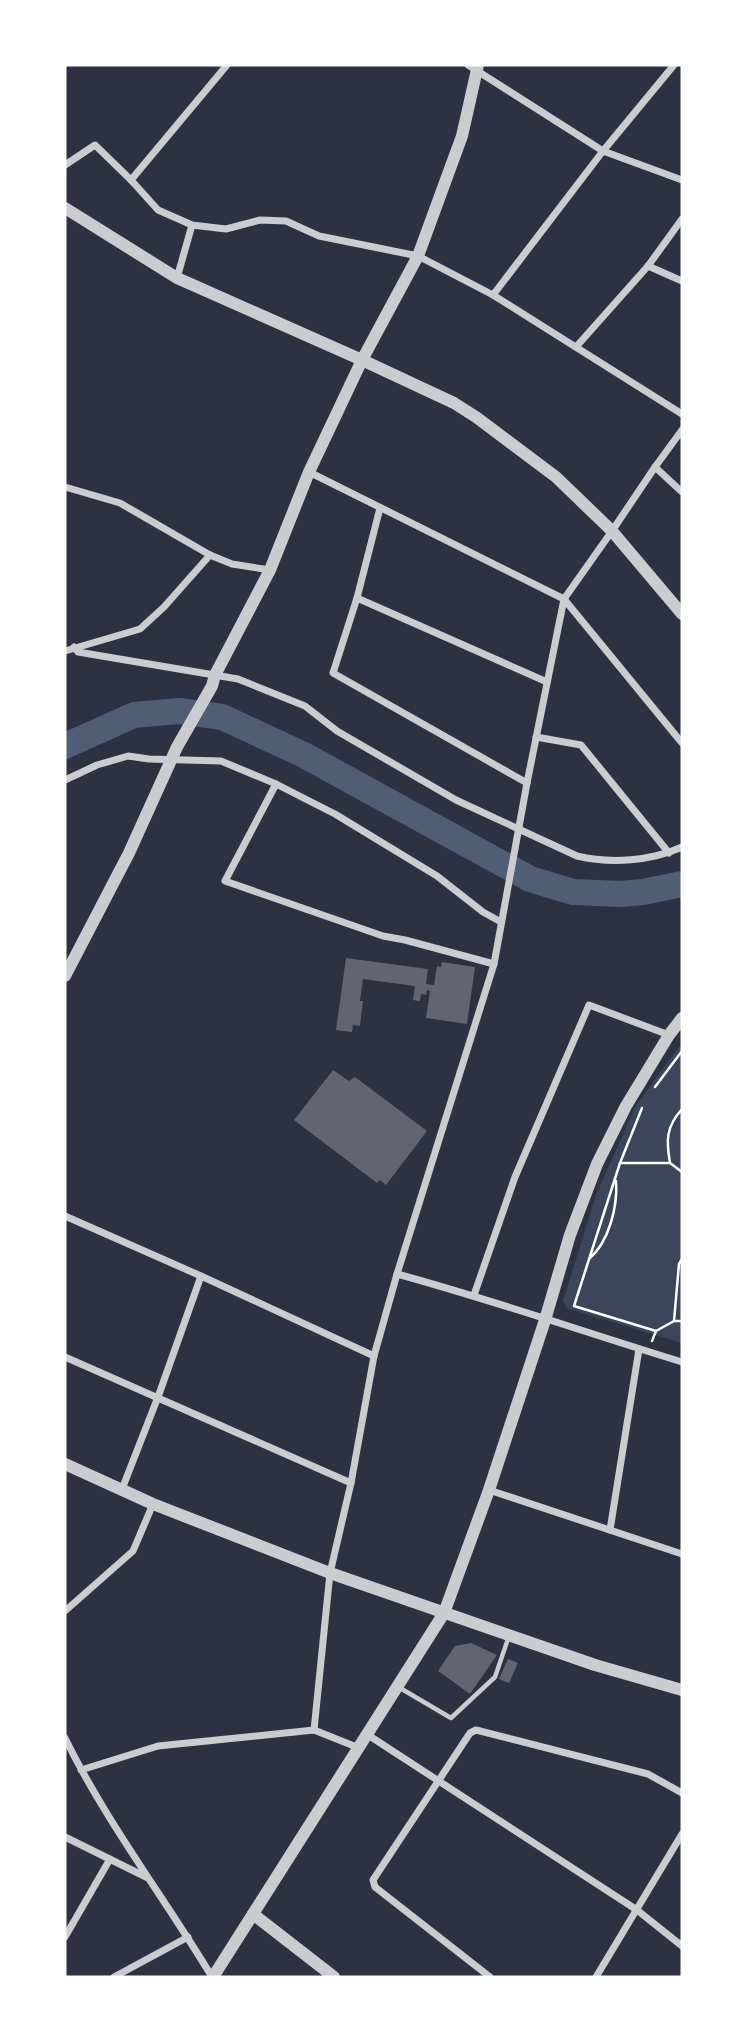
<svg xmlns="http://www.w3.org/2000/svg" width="747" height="2042" font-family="Ubuntu,sans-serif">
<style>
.green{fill:#3c4559}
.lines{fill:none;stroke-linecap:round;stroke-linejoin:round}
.river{stroke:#4f5d75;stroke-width:26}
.building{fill:#626471}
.path{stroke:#fff;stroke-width:2.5}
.service{stroke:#caccd0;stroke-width:4.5}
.minor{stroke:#caccd0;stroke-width:7}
.tertiary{stroke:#caccd0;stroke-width:12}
</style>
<rect width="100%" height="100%" fill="#2d3142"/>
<path class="green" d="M682,1043V1343L566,1308L563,1301L596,1195L635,1107Z"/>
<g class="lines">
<path class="river" d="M65,746L134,715L179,711L222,717L304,755L530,879L573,892L621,894L643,892L682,884"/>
</g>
<g class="building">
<path d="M346,958L428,969L426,984L434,985L437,966L441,967L442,962L475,967L467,1024L426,1018L430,991L427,990L426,995L421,994L420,1001L413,1000L415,986L363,979L360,1001H363L360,1026L353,1025L352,1032L336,1030Z"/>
<path d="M333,1070L349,1081L355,1077L427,1131L386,1185L380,1180L377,1183L294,1120Z"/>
<path d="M471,1643L497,1655L470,1694L438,1671L455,1646Z"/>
<path d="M508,1659L518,1663L509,1683L499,1679Z"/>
</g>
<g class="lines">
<g class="path">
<path d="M655,1087L682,1051"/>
<path d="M682,1109C666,1127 666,1140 670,1163L682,1172"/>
<path d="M620,1163L642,1108"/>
<path d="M589,1259C609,1242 618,1206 616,1181"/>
<path d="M674,1321H682"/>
<path d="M656,1331L574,1306L620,1163H670"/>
<path d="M652,1341L656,1331L674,1321L679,1264L682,1259"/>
</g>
<path class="service" d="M400,1688L451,1718L495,1677L509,1636"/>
<g class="minor">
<path d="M468,65L603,151L682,180"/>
<path d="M65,165L95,145L131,180L158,210L192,225L226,229L260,220L286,221L319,236L418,256L493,295L682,414"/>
<path d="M131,180L227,65"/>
<path d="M648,266L682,281"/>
<path d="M177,278L192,225"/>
<path d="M493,295L603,151L674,65"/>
<path d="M576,347L648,266L682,219"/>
<path d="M655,467L682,430"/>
<path d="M309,472L564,599L682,743"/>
<path d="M65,487L120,503L210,555L232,564L270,570"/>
<path d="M380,508L357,598L333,673L527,783"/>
<path d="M357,598L547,682"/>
<path d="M74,647L78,652L238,679L305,706L337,731L456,800L577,856C611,864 651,861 682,847"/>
<path d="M65,651L140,629L164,607L210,555"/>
<path d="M536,737L581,745L669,853"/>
<path d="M65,780L97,765L128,756L149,759L221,761L276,784L335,814L437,876L483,912L501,922"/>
<path d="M276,784L225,881L383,936L405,940L494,964"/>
<path d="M65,1216L201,1276L374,1356"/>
<path d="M397,1274C493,1300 587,1333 682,1362"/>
<path d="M474,1295L515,1177L589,1005L669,1035"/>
<path d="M65,1357L351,1483"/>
<path d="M122,1489L158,1397L201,1276"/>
<path d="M489,1490L682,1554"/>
<path d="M610,1530L639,1349"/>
<path d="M65,1611L133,1551L153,1504"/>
<path d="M314,1730L330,1573L351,1483L374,1356L397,1274L494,964L527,783L564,599L612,531L655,467L682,492"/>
<path d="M368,1735L637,1910L682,1946"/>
<path d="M65,1738C106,1822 164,1897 212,1977"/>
<path d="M81,1770L158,1746L314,1730L359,1748"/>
<path d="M65,1837L146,1877"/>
<path d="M65,1937L110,1859"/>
<path d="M114,1977L188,1937"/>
<path d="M490,1977L375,1887L373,1880L470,1733L476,1730L648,1774L682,1793"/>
<path d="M596,1977L682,1834"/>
</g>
<g class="tertiary">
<path d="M65,208L177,278L362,360L454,403L476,417L556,477L612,531L682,614"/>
<path d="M65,976L129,853L177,747L212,686L215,675L270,570L309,472L362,360L418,256L462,136L478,65"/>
<path d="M65,1464L153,1504L330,1573L595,1665L682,1690"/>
<path d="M253,1914L334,1977"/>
<path d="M213,1977L444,1613L489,1490L545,1320L570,1235L597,1164L626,1106L669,1035L682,1018"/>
</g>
</g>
<rect width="747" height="2042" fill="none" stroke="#ffffff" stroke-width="133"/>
</svg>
